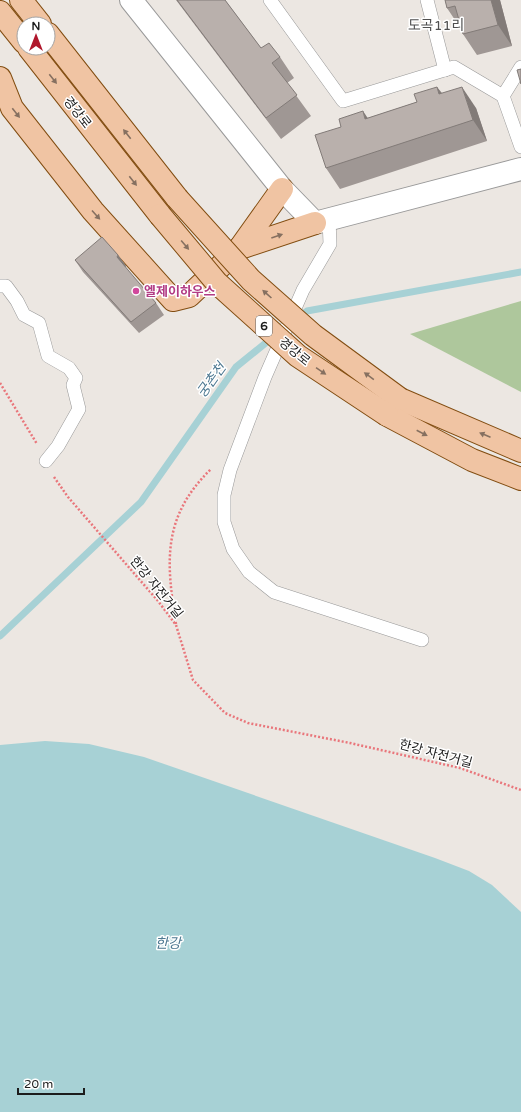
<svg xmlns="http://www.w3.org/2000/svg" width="521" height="1112" font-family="'Varela Round','Noto Sans KR',sans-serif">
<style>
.forest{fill:#aec79c}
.water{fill:#a7d1d5}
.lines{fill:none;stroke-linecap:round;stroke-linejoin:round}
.stream{stroke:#a7d1d5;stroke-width:7}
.lane-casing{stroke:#999;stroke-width:14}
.street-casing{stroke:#999;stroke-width:24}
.primary-casing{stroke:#824d11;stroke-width:24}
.path{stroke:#e9767b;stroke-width:2.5;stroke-dasharray:2 2;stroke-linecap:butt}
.lane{stroke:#fff;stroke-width:13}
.street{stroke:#fff;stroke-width:22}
.primary{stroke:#f0c4a3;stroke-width:22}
.primary-bridge-casing{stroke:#824d11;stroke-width:24;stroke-linecap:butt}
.primary-bridge{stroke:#f0c4a3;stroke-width:22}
.wall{fill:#9f9794}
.shaded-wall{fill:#827b78}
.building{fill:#b9b0ac;stroke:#827b78}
.oneway{fill:#867060}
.hotel-dot{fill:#d1479c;stroke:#fff;stroke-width:1.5}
.labels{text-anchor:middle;stroke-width:3;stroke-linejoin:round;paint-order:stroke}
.shield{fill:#fff;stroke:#606060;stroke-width:1}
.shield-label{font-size:12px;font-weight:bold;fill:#1c1c1c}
.street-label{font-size:13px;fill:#1c1c1c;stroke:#fff}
.hotel-label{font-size:13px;font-weight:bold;fill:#b23c85;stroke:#fff;text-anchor:start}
.neighbourhood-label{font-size:14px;fill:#4f4f4f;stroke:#fff}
.water-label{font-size:14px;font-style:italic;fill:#4d7891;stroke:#fff}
</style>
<rect width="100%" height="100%" fill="#ece7e2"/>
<path class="forest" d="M521,301V392L410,334Z"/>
<path class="water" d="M45,741L89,744L144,757L435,858L469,871L492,885L521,912V1112H0V745Z"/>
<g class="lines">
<g class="stream">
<path d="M297,318L307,311L521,272"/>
<path d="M0,636L141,502L236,367L273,337"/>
</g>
<defs>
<g id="lane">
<path d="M270,0L343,101L454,67L503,96"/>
<path d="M427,0L445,70"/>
<path d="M521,67L503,96L521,147"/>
<path d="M329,219L330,244L303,290L265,377L230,470L224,495V522L233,549L249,572L274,592L422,640"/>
<path d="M0,286H6L17,301L24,315L39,323L48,356L69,368L76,378L73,385L79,409L58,446L46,461"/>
</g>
<path id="street" d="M131,0L282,189L315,223L521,169"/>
<g id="primary">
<path d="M21,0L40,24"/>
<path d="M0,12L24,42"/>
<path d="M48,34L177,198"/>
<path d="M29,48L160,215"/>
<path d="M0,78L12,108L93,211L173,300L189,296L240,248L282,189"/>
<path d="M240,248L315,223"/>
<path d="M400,399L521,451"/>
<path d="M387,415L472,460L521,479"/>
</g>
</defs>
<use href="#lane" class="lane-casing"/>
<use href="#street" class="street-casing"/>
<use href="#primary" class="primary-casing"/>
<g class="path">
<path d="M0,383L37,444"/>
<path d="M54,477L68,497L158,601L176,625L193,680L225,713L248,723L350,743L460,768L521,790"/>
<path d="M176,624C166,561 162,517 211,469"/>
</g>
<use href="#lane" class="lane"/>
<use href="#street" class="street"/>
<use href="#primary" class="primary"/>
<defs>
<g id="primary-bridge">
<path d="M177,198L251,280L313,335L400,399"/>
<path d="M160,215L217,283L298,356L387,415"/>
</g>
</defs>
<use href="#primary-bridge" class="primary-bridge-casing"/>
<use href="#primary-bridge" class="primary-bridge"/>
</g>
<g class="wall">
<path d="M176,0H225L261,48L280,57L294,78L287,83L311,116L281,139Z"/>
<path d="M445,0H500L512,46L477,55L463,34L461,29L447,8Z"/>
<path d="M437,87L442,93L476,108L487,141L340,189L326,168L368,118L417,102Z"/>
<path d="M118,255L126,266L125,268L156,303L164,315L139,333L83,272L75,260Z"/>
</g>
<g class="shaded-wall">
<path d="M491,0H500L512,46L498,25Z"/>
<path d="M437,87L451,107L439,94Z"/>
<path d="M462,87L476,108L487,141L473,120Z"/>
<path d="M363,111L377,132L365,119Z"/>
<path d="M118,255L126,266L124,269L117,257Z"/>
</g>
<g class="building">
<path d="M177,0H225L261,48L269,43L280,57L272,63L297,95L266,118Z"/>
<path d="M445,0H491L498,25L463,34L455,6L447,8Z"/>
<path d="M521,69V84L517,70Z"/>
<path d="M437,87L439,94L462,87L473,120L326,168L315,135L341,127L339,119L363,111L365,119L417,102L414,94Z"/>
<path d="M102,237L118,255L117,257L156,303L131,322L75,260Z"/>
</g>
<defs><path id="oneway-solid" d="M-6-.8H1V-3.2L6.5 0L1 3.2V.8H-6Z"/></defs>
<g class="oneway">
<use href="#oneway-solid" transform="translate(53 79) rotate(52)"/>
<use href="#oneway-solid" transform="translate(16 113) rotate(52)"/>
<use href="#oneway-solid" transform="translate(127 134) rotate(-128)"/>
<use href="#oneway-solid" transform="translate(133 181) rotate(52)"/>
<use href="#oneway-solid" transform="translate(96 215) rotate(48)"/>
<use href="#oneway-solid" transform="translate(277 236) rotate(-19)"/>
<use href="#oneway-solid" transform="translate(185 245) rotate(50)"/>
<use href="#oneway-solid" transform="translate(267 294) rotate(-138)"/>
<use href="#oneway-solid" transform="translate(321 371) rotate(34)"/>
<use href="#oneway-solid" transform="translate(369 376) rotate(-144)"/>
<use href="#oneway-solid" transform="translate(422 433) rotate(27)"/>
<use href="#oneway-solid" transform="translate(485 435) rotate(-157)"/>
</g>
<circle class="hotel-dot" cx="136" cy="291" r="4"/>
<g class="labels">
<rect class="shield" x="256" y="316" width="16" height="20" rx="3"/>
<g class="shield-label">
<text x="264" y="330">6</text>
</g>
<g class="street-label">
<text transform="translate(78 112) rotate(52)" y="5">경강로</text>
<text transform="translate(295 351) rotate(39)" y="5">경강로</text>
<text transform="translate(157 587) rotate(51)" y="5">한강 자전거길</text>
<text transform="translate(436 753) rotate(15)" y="5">한강 자전거길</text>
</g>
<g class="hotel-label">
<text x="144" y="296">엘제이하우스</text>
</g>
<g class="neighbourhood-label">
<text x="436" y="30">도곡11리</text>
</g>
<g class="water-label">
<text transform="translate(211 380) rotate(-54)" y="5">궁촌천</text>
<text x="168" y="948">한강</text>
</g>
</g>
<g transform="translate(36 36)"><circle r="19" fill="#ffffff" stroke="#a4a4a4"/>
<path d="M0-3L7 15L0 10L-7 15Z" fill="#b0172c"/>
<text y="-6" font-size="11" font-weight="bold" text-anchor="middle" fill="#1c1c1c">N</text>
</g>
<path d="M18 1088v6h66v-6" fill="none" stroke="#1c1c1c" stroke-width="2"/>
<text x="24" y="1088" font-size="12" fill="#1c1c1c" stroke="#ffffff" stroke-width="3" paint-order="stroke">20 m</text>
</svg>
